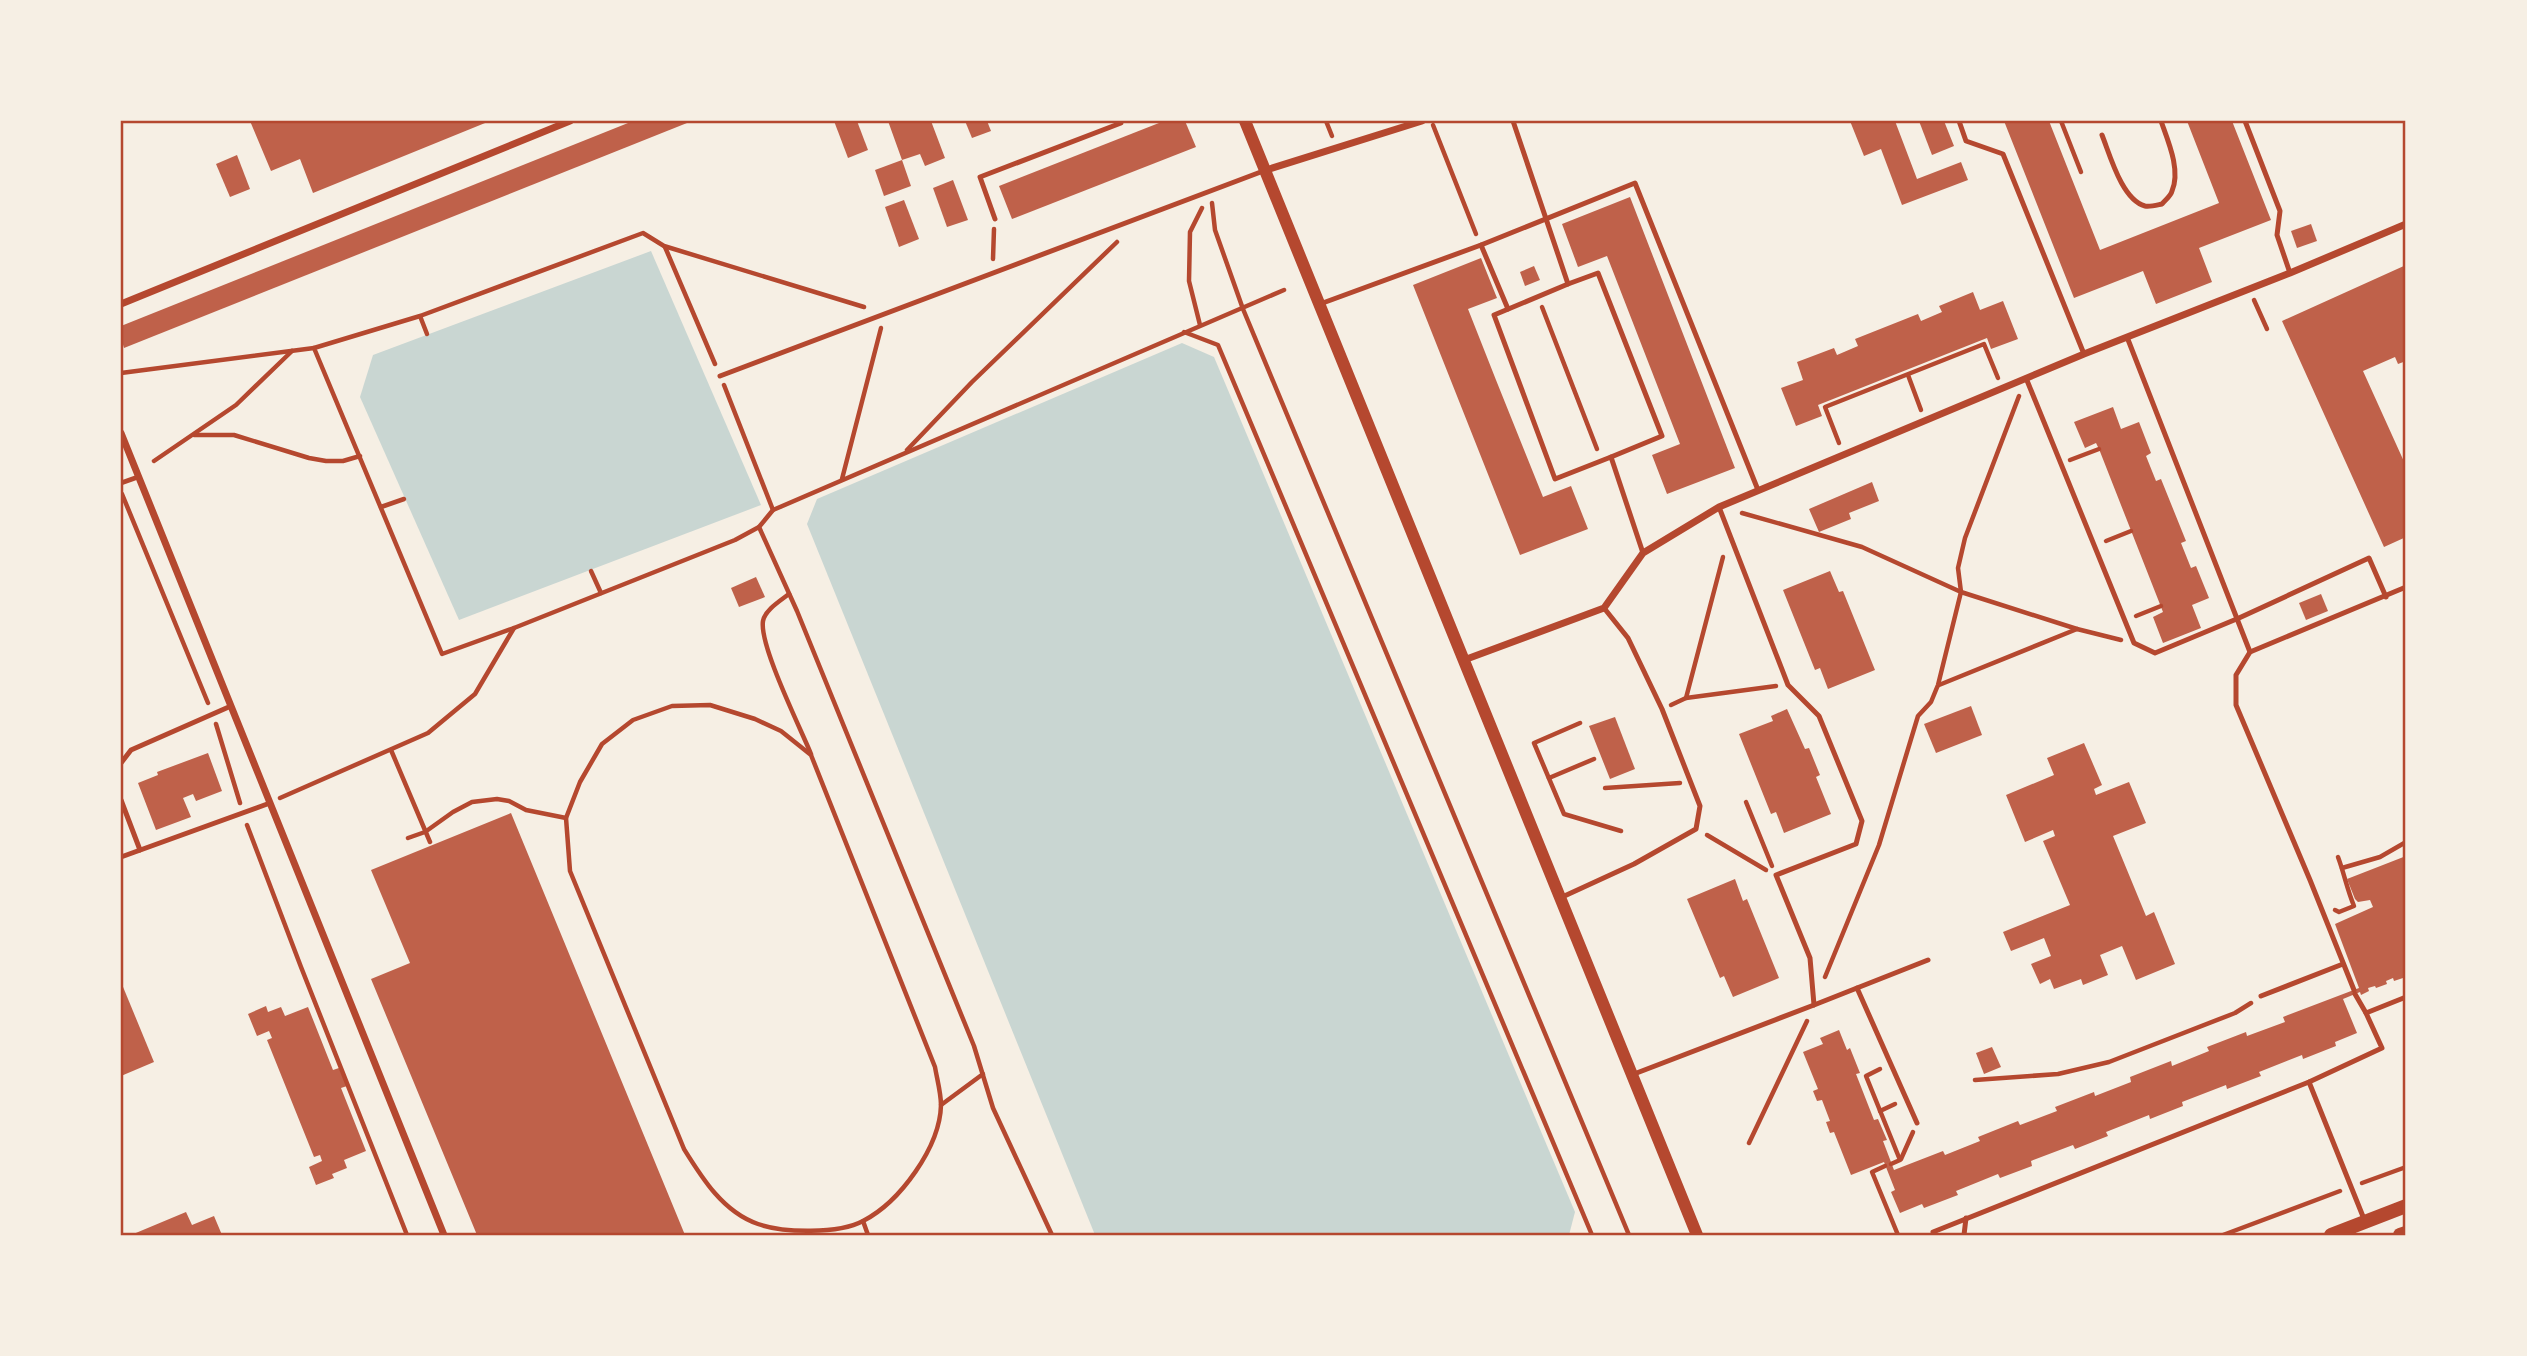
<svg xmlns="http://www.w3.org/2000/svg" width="2527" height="1356" font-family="Montserrat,sans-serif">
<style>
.water{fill:#c9d6d2}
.building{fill:#bf614a}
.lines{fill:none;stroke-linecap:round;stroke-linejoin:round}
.path{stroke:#b5482f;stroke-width:4.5}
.service{stroke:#b5482f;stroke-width:5}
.minor{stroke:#b5482f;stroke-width:7}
.tertiary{stroke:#b5482f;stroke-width:12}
.secondary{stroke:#b5482f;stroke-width:14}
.neatline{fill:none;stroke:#b5482f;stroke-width:2.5}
</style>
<rect width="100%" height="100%" fill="#f6efe4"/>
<g class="water">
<path d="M651,251L761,505L459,620L360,397L373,355Z"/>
<path d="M1182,343L1214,357L1575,1212L1569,1235H1095L807,524L817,499Z"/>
</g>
<g class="building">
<path d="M250,121H490L313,193L300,159L271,171Z"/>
<path d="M633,121H692L124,348L121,338V326Z"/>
<path d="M834,121H857L868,150L848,158Z"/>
<path d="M888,121H931L945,158L925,166L920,154L902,160Z"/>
<path d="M965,121H987L991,131L972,138Z"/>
<path d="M1164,121H1185L1196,147L1012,219L999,186Z"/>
<path d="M1850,121H1895L1917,179L1961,162L1968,180L1902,205L1881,149L1864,156Z"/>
<path d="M1919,121H1944L1954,146L1932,155Z"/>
<path d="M2004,121H2049L2100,250L2219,203L2187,121H2232L2271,220L2199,248L2212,282L2156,304L2143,271L2074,298Z"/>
<path d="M237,155L250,189L230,197L216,164Z"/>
<path d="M902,160L911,186L884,196L875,170Z"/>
<path d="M953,180L968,220L947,227L933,188Z"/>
<path d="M1630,197L1735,468L1667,494L1652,455L1680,444L1607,256L1578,267L1562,224Z"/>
<path d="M904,200L919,239L899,247L885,207Z"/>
<path d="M2311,224L2317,241L2297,248L2291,231Z"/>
<path d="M1481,258L1497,298L1468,309L1496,380L1543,497L1571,486L1588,529L1520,555L1413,285Z"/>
<path d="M2406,265V361L2398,364L2395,357L2363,371L2406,466V537L2384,547L2282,321Z"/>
<path d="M1534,266L1540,280L1525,286L1520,272Z"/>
<path d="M1973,292L1980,310L2003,301L2018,339L1991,349L1987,338L1818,405L1822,416L1796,426L1781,388L1803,380L1797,362L1834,348L1837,355L1858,346L1855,339L1918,314L1921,321L1942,312L1939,306Z"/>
<path d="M2113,407L2121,429L2139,422L2151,453L2146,456L2156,481L2161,479L2186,541L2181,543L2191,568L2196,566L2209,598L2192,605L2201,628L2163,643L2153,617L2163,612L2099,449L2096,443L2085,448L2074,422Z"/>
<path d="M1872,482L1879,501L1849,513L1851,519L1819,532L1809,509Z"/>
<path d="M1830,571L1839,592L1843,591L1875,670L1828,689L1820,668L1815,670L1783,590Z"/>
<path d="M756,577L765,597L739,607L731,588Z"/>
<path d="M2321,594L2328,611L2306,620L2299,603Z"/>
<path d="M1971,706L1982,735L1936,753L1924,724Z"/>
<path d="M1787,709L1805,749L1809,748L1820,775L1816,777L1831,814L1784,833L1776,812L1771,814L1739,734L1773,721L1771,716Z"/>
<path d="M1615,717L1635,769L1610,779L1589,726Z"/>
<path d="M2084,743L2102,785L2094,789L2096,795L2129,782L2146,823L2113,836L2146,916L2154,912L2175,964L2136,980L2122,946L2100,955L2108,975L2083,985L2081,979L2054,989L2050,979L2040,984L2031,964L2051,956L2044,938L2011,951L2003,932L2070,905L2043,841L2055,836L2053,830L2025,842L2006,795L2054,775L2047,758Z"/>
<path d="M208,753L222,791L196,801L193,794L183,798L191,817L156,830L138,783L158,775L157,772Z"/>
<path d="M511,813L678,1218L685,1235H477L371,979L410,963L371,870Z"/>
<path d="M2406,856V977L2394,981L2393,978L2386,981L2387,984L2376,988L2375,986L2368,988L2369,991L2361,995L2360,992L2343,999L2357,1033L2335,1042L2336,1046L2303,1059L2302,1055L2259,1072L2261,1076L2227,1089L2226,1085L2182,1102L2183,1106L2150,1119L2149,1115L2106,1132L2108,1136L2075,1149L2073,1145L2031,1161L2032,1166L2000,1178L1998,1174L1956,1191L1958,1195L1924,1208L1922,1204L1900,1213L1891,1192L1895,1190L1884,1162L1851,1175L1834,1132L1830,1133L1826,1122L1830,1121L1822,1100L1817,1101L1813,1091L1818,1089L1803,1052L1823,1044L1820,1038L1839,1030L1847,1050L1850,1048L1860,1073L1856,1074L1874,1120L1878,1119L1887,1140L1883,1141L1894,1170L1943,1151L1945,1155L1980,1141L1978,1137L2018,1121L2020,1125L2057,1111L2055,1107L2094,1092L2095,1096L2131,1082L2130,1077L2171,1061L2172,1066L2209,1051L2207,1047L2246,1032L2247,1036L2285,1022L2283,1017L2359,988L2335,924L2373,907L2370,900L2358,902L2355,899L2347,879Z"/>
<path d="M1735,879L1743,901L1747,899L1779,978L1733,997L1724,976L1720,978L1687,899Z"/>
<path d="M121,982L154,1062L121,1076Z"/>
<path d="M266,1006L268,1012L281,1007L285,1016L308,1007L333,1070L339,1068L347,1086L341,1088L366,1151L344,1160L347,1168L332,1174L334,1178L316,1185L309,1167L322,1161L320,1155L314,1157L267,1040L272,1038L269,1031L257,1036L248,1014Z"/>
<path d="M1992,1047L2001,1067L1984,1074L1976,1053Z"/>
<path d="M186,1212L192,1225L214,1216L222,1235H131Z"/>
</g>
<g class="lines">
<g class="path">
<path d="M1326,121L1332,136"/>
<path d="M2061,121L2081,172"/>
<path d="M1433,125L1476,234"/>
<path d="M1212,203L1215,230L1243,309L1629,1235"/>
<path d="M665,247L715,364"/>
<path d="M993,259L994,229"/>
<path d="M2254,300L2267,329"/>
<path d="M864,307L664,246L643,233L420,316L314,348L442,654L514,628L735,540L759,527L773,510L1284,290"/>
<path d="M1542,307L1597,449"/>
<path d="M420,316L427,334"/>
<path d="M1200,325L1189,281L1190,232L1202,208"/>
<path d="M1184,332L1218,345L1592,1235"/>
<path d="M121,373L314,348"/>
<path d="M1908,375L1921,410"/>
<path d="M724,385L773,510"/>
<path d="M194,435H234L309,458L326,461H343L360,456"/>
<path d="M1839,443L1825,407L1984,344L1998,378"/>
<path d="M907,450L972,382L1117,242"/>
<path d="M2070,460L2099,449"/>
<path d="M154,461L236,405L292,351"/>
<path d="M842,479L881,328"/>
<path d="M122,494L208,703"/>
<path d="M381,507L404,499"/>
<path d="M1742,513L1862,547L1961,592L2077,629"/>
<path d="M759,527L797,611L974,1046L993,1108L1052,1235"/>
<path d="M2106,541L2131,531"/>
<path d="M591,571L601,593"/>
<path d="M789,594C780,601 765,610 763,621C759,645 800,727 811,754"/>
<path d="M2136,616L2161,606"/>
<path d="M1939,685L2077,629L2121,640"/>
<path d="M1686,698L1776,686"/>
<path d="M710,705L755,719L781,731L811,755L935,1067C937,1079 941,1093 941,1105C940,1147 900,1202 863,1221C839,1234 783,1233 758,1224C723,1212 702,1178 684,1149L570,871L566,818L580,782L602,744L633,720L672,706Z"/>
<path d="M1671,705L1686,698L1723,557"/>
<path d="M1580,723L1534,743L1564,814L1621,831"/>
<path d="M216,724L240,803"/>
<path d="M391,750L430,842"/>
<path d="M1549,778L1594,759"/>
<path d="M1605,788L1680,783"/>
<path d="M280,798L428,733L475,694L514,628"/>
<path d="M1746,802L1772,866"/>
<path d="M247,825L301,967L407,1235"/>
<path d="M1707,835L1766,870"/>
<path d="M408,838L425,832L453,812L472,802L497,799L509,801L526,810L566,818"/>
<path d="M2342,868L2380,857L2406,842"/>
<path d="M2335,910L2339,912L2354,906C2347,889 2344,873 2338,857"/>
<path d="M1825,977L1879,845L1918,716L1931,702L1938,685L1961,592L1958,568L1965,538L2019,396"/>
<path d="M1880,1069L1866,1076L1900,1160L1891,1164"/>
<path d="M1975,1080L2058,1074L2109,1062L2235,1013L2251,1003"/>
<path d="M941,1105L983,1074"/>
<path d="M1880,1111L1895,1104"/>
<path d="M1749,1143L1807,1021"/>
<path d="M1901,1159L1913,1132"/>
<path d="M1885,1166L1872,1172L1898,1235"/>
<path d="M2362,1183L2406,1167"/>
<path d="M863,1221L868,1235"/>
<path d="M2223,1235L2340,1191"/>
</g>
<g class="service">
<path d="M1513,121L1568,284L1494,315L1555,479L1611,457L1643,553"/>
<path d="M1959,121L1966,141L2003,154L2084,354"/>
<path d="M2245,121L2280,211L2277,235L2290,273"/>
<path d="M2102,135C2110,155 2122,200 2145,206C2150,207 2157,205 2162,204C2165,200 2171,196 2172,191C2181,170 2168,141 2161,121"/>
<path d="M995,219L980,177L1121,123V121"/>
<path d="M1481,245L1508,309"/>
<path d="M1568,284L1598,273L1662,436L1611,457"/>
<path d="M1320,304L1481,245L1635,183L1758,490"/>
<path d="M2127,337L2250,652"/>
<path d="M720,376L1266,170"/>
<path d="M2026,378L2134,643L2155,653L2239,618L2369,558L2386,597"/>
<path d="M121,483L138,477"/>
<path d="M121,763L131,750L231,706"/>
<path d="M121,800L140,850"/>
<path d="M121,857L270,803"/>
<path d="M1560,898L1634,864L1696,829L1700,806L1662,709L1628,638L1604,608"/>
<path d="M1857,988L1928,960"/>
<path d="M2354,990L2310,880L2236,705V675L2250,652L2406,587"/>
<path d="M2355,994L2366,1013L2406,997"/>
<path d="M2261,996L2343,964"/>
<path d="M1814,1005L1857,988L1917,1123"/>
<path d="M1634,1074L1814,1005L1810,958L1776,875L1856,844L1862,821L1819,716L1788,685L1719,507"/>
<path d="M2309,1082L2364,1219"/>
<path d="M1933,1232L2309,1082L2382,1048L2366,1013"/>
<path d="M1964,1235L1966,1218"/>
</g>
<g class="minor">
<path d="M1266,170L1422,121"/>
<path d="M121,304L570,121"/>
<path d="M121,433L444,1235"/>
<path d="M1464,660L1604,608L1643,553L1719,507L2084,354L2290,273L2406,224"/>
</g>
<path class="tertiary" d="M1245,121L1697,1235"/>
<g class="secondary">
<path d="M2331,1235L2406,1206"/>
<path d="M2400,1235L2406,1233"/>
</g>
</g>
<rect width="2527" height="1356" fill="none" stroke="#f6efe4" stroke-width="245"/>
<rect x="122" y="122" width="2282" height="1112" class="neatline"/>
</svg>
